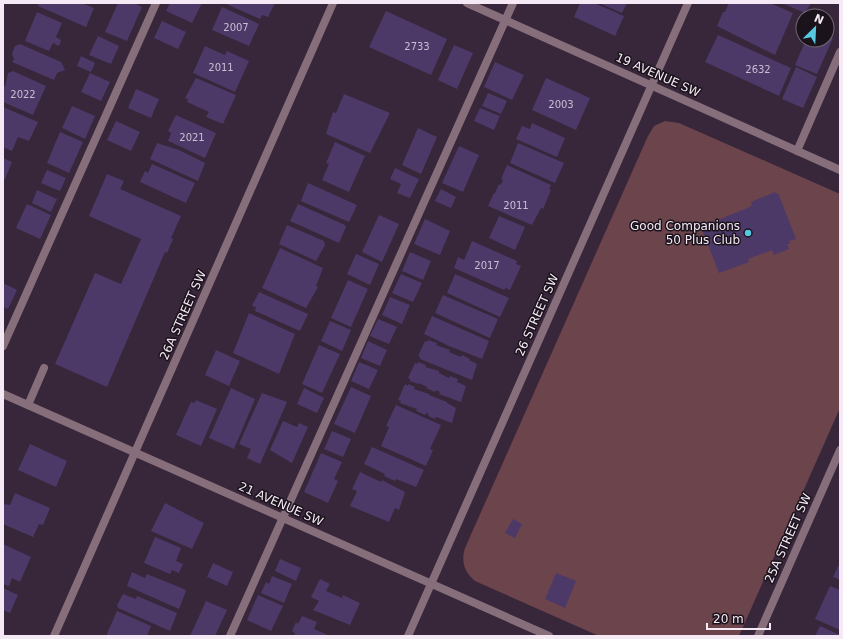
<svg xmlns="http://www.w3.org/2000/svg" width="843" height="639" font-family="'DejaVu Sans',sans-serif">
<style>
.green{fill:#6c444b}
.building{fill:#4c3968}
.lines{fill:none;stroke-linecap:round;stroke-linejoin:round}
.service{stroke:#866e7b;stroke-width:8}
.minor{stroke:#866e7b;stroke-width:8}
.poi-dot{fill:#56c9e1;stroke:#1b131c;stroke-width:1.5}
.labels{text-anchor:middle;stroke-width:3;stroke-linejoin:round;paint-order:stroke}
.number-label{font-size:10px;fill:#cabdd2}
.street-label{font-size:12px;fill:#f4e9f5;stroke:#1b131c}
.poi-label{font-size:12px;fill:#f4e9f5;stroke:#1b131c;text-anchor:end}
</style>
<rect width="100%" height="100%" fill="#38263a"/>
<path class="green" d="M665,121L679,123L840,194V408L739,636H599L475,581C464,572 461,561 465,548L648,136L654,126Z"/>
<g class="building">
<path d="M39,3H82L94,8L86,27L38,6Z"/>
<path d="M118,3H134L142,7L127,41L105,32Z"/>
<path d="M170,3H202L192,23L166,11Z"/>
<path d="M224,3H275L268,17L262,15L260,19Z"/>
<path d="M580,3H594L624,16L615,36L574,17Z"/>
<path d="M599,3H627L622,13Z"/>
<path d="M727,3H770L793,13L775,55L717,26L723,12H725L728,5Z"/>
<path d="M782,3H811L805,13Z"/>
<path d="M222,7L259,24L249,46L212,30Z"/>
<path d="M386,11L447,39L431,75L369,47Z"/>
<path d="M37,12L62,23L56,37L61,40L59,46L53,43L49,51L25,41Z"/>
<path d="M162,21L186,32L178,49L154,38Z"/>
<path d="M718,35L791,68L779,96L705,62Z"/>
<path d="M827,35L833,38L817,74L795,65L806,40H827Z"/>
<path d="M98,36L119,46L111,64L89,55Z"/>
<path d="M20,44L61,62L65,70L57,73L54,80L12,62L14,59L12,54L15,46Z"/>
<path d="M454,45L473,53L457,89L438,80Z"/>
<path d="M205,46L225,55L227,51L249,61L235,92L193,73Z"/>
<path d="M81,56L95,63L91,72L77,66Z"/>
<path d="M495,62L524,75L512,100L484,87Z"/>
<path d="M796,67L817,77L803,108L782,99Z"/>
<path d="M13,71L46,86L33,115L3,102V85L5,87L8,73Z"/>
<path d="M90,73L110,82L101,101L81,92Z"/>
<path d="M196,78L236,95L223,124L206,117L209,112L187,102L188,99L185,98Z"/>
<path d="M546,78L590,98L576,130L532,110Z"/>
<path d="M136,89L159,99L151,118L128,108Z"/>
<path d="M488,93L507,101L501,114L482,106Z"/>
<path d="M344,94L390,113L370,153L326,134L333,112L336,113Z"/>
<path d="M72,106L95,116L85,139L62,128Z"/>
<path d="M3,107L38,122L29,141L18,137L12,151L3,147Z"/>
<path d="M480,108L500,116L494,130L474,121Z"/>
<path d="M176,115L216,133L205,158L168,141L171,133L168,131Z"/>
<path d="M116,121L140,132L131,151L107,140Z"/>
<path d="M532,123L565,138L557,157L516,139L522,126L530,129Z"/>
<path d="M418,128L437,137L421,174L402,165Z"/>
<path d="M60,132L83,142L69,173L47,163Z"/>
<path d="M335,142L365,156L349,192L322,180L329,164L326,163Z"/>
<path d="M157,143L179,150L205,163L198,181L150,159Z"/>
<path d="M518,143L564,163L555,183L510,163Z"/>
<path d="M459,146L479,155L463,192L442,183Z"/>
<path d="M3,158L12,162L5,179H3Z"/>
<path d="M152,164L195,183L186,203L140,182L145,171L148,173Z"/>
<path d="M507,165L551,185L549,189L551,190L543,209L541,208L532,225L488,206L494,193H495L499,184L501,185L503,180L501,179Z"/>
<path d="M395,168L419,179L410,198L397,193L401,184L390,179Z"/>
<path d="M47,170L66,178L60,191L41,183Z"/>
<path d="M107,174L124,181L120,189L181,216L171,238L173,239L167,253L165,252L107,387L55,364L95,273L121,284L141,239L89,216Z"/>
<path d="M308,183L357,205L349,222L301,201Z"/>
<path d="M441,189L456,197L451,208L435,201Z"/>
<path d="M37,190L57,199L51,212L32,203Z"/>
<path d="M775,192L776,194L778,193L796,239L789,241L790,244H787L789,249L774,255L772,250L748,259L749,262L719,273L701,227L752,206L751,202Z"/>
<path d="M27,204L51,215L40,239L16,228Z"/>
<path d="M298,204L345,225L346,227L339,243L290,221Z"/>
<path d="M379,215L399,224L382,262L362,252Z"/>
<path d="M499,216L525,227L515,250L489,238Z"/>
<path d="M425,219L450,231L440,255L414,244Z"/>
<path d="M287,225L324,241L325,245L316,261L279,244Z"/>
<path d="M472,241L517,261L516,264L521,266L510,290L506,288L504,290L454,268L458,257L464,260Z"/>
<path d="M280,248L323,268L316,286L318,287L306,308L262,288Z"/>
<path d="M410,252L431,261L423,280L402,271Z"/>
<path d="M356,254L379,264L370,285L347,274Z"/>
<path d="M401,274L422,283L413,302L392,293Z"/>
<path d="M455,274L509,298L500,317L447,293Z"/>
<path d="M348,280L368,289L351,327L331,318Z"/>
<path d="M3,283L17,290L8,309L3,307Z"/>
<path d="M259,292L308,314L300,331L255,311L256,307L252,306Z"/>
<path d="M443,295L498,319L490,338L435,313Z"/>
<path d="M390,297L410,305L402,324L382,315Z"/>
<path d="M249,313L295,334L279,374L233,353Z"/>
<path d="M432,316L489,341L482,359L449,346L424,334Z"/>
<path d="M378,319L397,327L389,344L370,336Z"/>
<path d="M330,321L351,330L342,351L321,341Z"/>
<path d="M428,340L437,343L436,345L450,350L449,352L461,357L462,355L470,359L469,360L477,364L472,380L420,359V357L418,356L425,341L427,342Z"/>
<path d="M368,341L387,350L380,366L361,358Z"/>
<path d="M319,345L340,354L322,393L302,384Z"/>
<path d="M216,350L240,361L229,386L205,375Z"/>
<path d="M359,362L378,370L369,389L351,381Z"/>
<path d="M418,362L426,365L425,367L439,371V373L449,378L450,376L458,379L457,382L466,386L461,402L439,394L440,392L436,390L435,392L426,388L427,387L419,383L418,384L410,381V379L408,378L415,363L417,364Z"/>
<path d="M405,384L408,386V384L415,387L414,389L429,394V395L447,402V403L456,408L452,423L436,417L435,419L428,416L429,414L426,413L425,415L416,411L417,409L400,403L401,401L398,400Z"/>
<path d="M351,387L371,396L355,433L334,424Z"/>
<path d="M231,388L255,399L234,449L209,438Z"/>
<path d="M304,388L324,398L317,413L297,404Z"/>
<path d="M262,393L287,402L260,464L247,458L251,449L239,444Z"/>
<path d="M196,400L217,409L201,446L176,435L191,402L195,403Z"/>
<path d="M396,405L441,425L430,449L433,450L426,466L381,446L389,427L386,426Z"/>
<path d="M283,421L297,427L299,423L308,427L292,463L270,450Z"/>
<path d="M332,431L351,439L343,457L324,449Z"/>
<path d="M30,444L67,461L56,487L18,470Z"/>
<path d="M372,447L424,470L416,487L396,479L395,481L384,476L385,474L364,464Z"/>
<path d="M321,453L342,462L334,479L338,481L328,503L304,492Z"/>
<path d="M360,472L381,482L382,480L405,492L399,510L395,508L389,522L350,506L357,491L352,489Z"/>
<path d="M15,493L50,508L43,525L39,524L33,537L3,524V504L10,505Z"/>
<path d="M165,503L204,523L192,549L151,531Z"/>
<path d="M513,519L522,524L515,538L505,533Z"/>
<path d="M155,537L181,548L176,561L183,564L179,573L172,570L170,574L144,563Z"/>
<path d="M3,544L31,557L20,582L12,578L9,586L3,584Z"/>
<path d="M280,559L301,568L296,581L275,571Z"/>
<path d="M213,563L233,572L227,586L207,577Z"/>
<path d="M838,566H840V580L833,577Z"/>
<path d="M132,572L145,578L147,574L184,589L186,591L179,609L127,586Z"/>
<path d="M556,573L576,581L565,608L545,599Z"/>
<path d="M272,576L292,584L284,603L261,593L266,582L269,584Z"/>
<path d="M320,579L330,584L326,591L342,598L343,595L360,603L350,625L313,610L319,601L311,597Z"/>
<path d="M830,586L840,590V630L815,619Z"/>
<path d="M3,588L18,595L10,613L3,610Z"/>
<path d="M123,594L136,599L137,596L177,613L170,631L118,608L117,605Z"/>
<path d="M258,595L283,606L271,631L247,620Z"/>
<path d="M206,601L227,610L215,636H190Z"/>
<path d="M117,611L151,626L147,636H106Z"/>
<path d="M302,616L317,622L314,629L330,636H294L295,633L292,631L296,622L298,624Z"/>
<path d="M820,626L840,635V636H815Z"/>
</g>
<g class="lines">
<g class="service">
<path d="M797,151L840,52"/>
<path d="M3,346L156,3"/>
<path d="M28,405L44,368"/>
<path d="M230,636L513,3"/>
</g>
<g class="minor">
<path d="M467,3L840,170"/>
<path d="M3,394L549,636"/>
<path d="M54,636L333,3"/>
<path d="M408,636L688,3"/>
<path d="M758,636L840,450"/>
</g>
</g>
<circle class="poi-dot" cx="748" cy="233" r="4"/>
<g class="labels">
<g class="number-label">
<text x="236" y="31">2007</text>
<text x="417" y="50">2733</text>
<text x="221" y="71">2011</text>
<text x="758" y="73">2632</text>
<text x="23" y="98">2022</text>
<text x="561" y="108">2003</text>
<text x="192" y="141">2021</text>
<text x="516" y="209">2011</text>
<text x="487" y="269">2017</text>
</g>
<g class="street-label">
<text transform="translate(658 75) rotate(24)" y="4">19 AVENUE SW</text>
<text transform="translate(183 315) rotate(-66)" y="4">26A STREET SW</text>
<text transform="translate(537 315) rotate(-66)" y="4">26 STREET SW</text>
<text transform="translate(281 504) rotate(24)" y="4">21 AVENUE SW</text>
<text transform="translate(788 538) rotate(-66)" y="4">25A STREET SW</text>
</g>
<g class="poi-label">
<text x="740" y="230">Good Companions<tspan x="740" dy="14">50 Plus Club</tspan></text>
</g>
</g>
<rect width="843" height="639" fill="none" stroke="#f4e9f5" stroke-width="8"/>
<g transform="translate(815 28) rotate(24)"><circle r="19" fill="#1b131c" stroke="#726973"/>
<path d="M0-3L7 15L0 10L-7 15Z" fill="#56c9e1"/>
<text y="-6" font-size="11" font-weight="bold" text-anchor="middle" fill="#f4e9f5">N</text>
</g>
<path d="M707 623v6h63v-6" fill="none" stroke="#f4e9f5" stroke-width="2"/>
<text x="713" y="623" font-size="12" fill="#f4e9f5" stroke="#1b131c" stroke-width="3" paint-order="stroke">20 m</text>
</svg>
